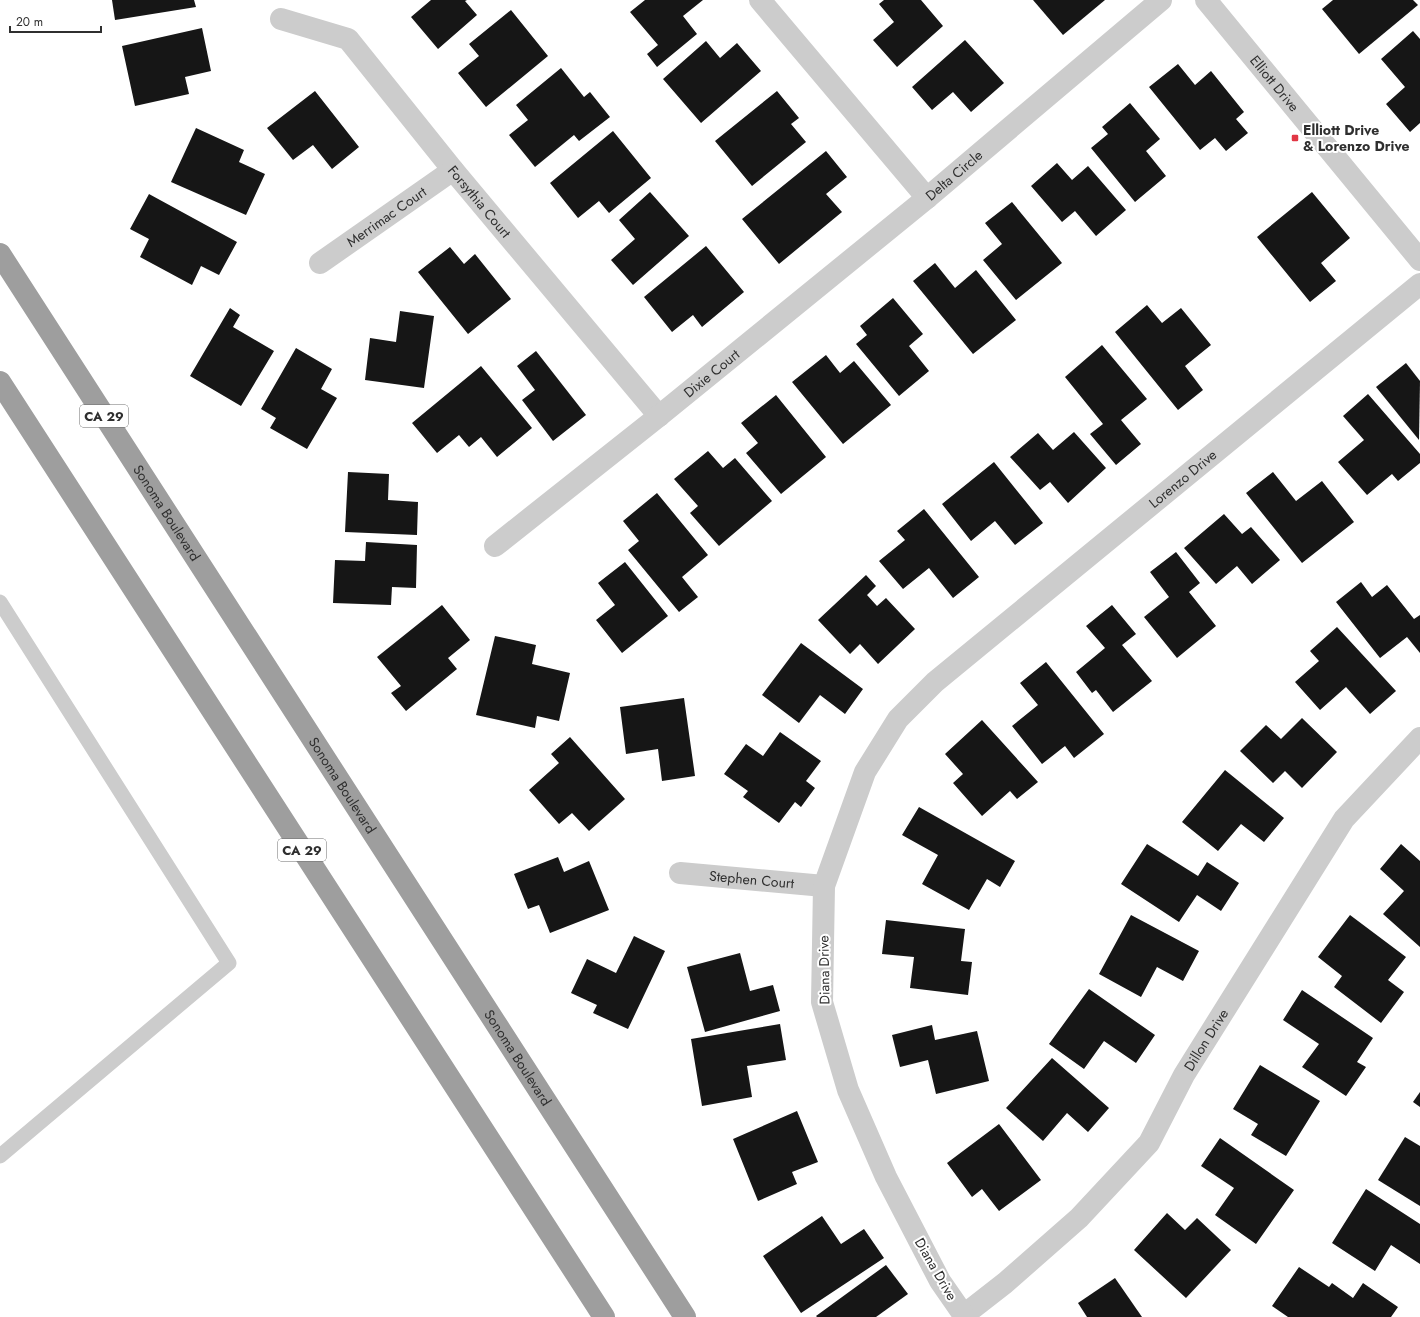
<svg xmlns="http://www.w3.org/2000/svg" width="1420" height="1317" font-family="Jost,sans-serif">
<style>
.building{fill:#161616}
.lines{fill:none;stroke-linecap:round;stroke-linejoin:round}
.service{stroke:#ccc;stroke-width:15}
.minor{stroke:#ccc;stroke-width:22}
.tertiary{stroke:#ccc;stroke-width:22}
.trunk{stroke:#9e9e9e;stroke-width:22}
.poi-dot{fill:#e13745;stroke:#fff;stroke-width:1.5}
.labels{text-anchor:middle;stroke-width:4;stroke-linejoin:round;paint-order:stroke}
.shield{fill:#fff;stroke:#6d6d6d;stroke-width:1}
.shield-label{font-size:13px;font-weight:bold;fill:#2f2f2f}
.street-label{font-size:14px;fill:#2f2f2f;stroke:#fff}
.poi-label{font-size:14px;font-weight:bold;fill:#2f2f2f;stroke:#fff;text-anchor:start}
</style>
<rect width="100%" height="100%" fill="#fff"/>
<g class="building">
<path d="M112,0H194L196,7L115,20Z"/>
<path d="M431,0H467L465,1L477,15L438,49L411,17Z"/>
<path d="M645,0H703L683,16L697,34L657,67L647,54L658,45L630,12Z"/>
<path d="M884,0H921L943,26L897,67L873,40L894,22L879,4Z"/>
<path d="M1033,0H1105L1063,35Z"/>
<path d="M1333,0H1413L1418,5L1359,54L1322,9Z"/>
<path d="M511,10L548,56L486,107L458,73L479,56L469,44Z"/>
<path d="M202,28L211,71L185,77L189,94L135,106L122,46Z"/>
<path d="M1413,31L1420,39V123L1410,132L1386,104L1405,87L1381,59Z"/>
<path d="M965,40L1004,83L971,112L953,92L932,110L912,87Z"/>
<path d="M706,41L720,58L737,43L761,71L701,123L663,79Z"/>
<path d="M1178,64L1195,85L1211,71L1244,112L1236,119L1248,133L1226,151L1215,138L1200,150L1149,87Z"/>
<path d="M561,68L584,97L590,92L610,117L579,141L574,135L535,167L509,135L528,120L516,105Z"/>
<path d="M315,91L359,147L332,169L313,145L293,160L267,128Z"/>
<path d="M777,91L799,118L791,124L806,142L752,186L715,141Z"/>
<path d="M1130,103L1160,139L1146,151L1166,176L1135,202L1091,148L1108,134L1102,127Z"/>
<path d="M196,128L244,150L239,162L265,174L246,215L171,182Z"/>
<path d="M613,131L651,178L609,213L599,201L578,218L550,183Z"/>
<path d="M826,151L847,177L826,194L842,212L779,264L742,219Z"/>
<path d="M1057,163L1072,180L1088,166L1126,210L1096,236L1075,211L1062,222L1031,186Z"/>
<path d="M650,192L689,236L633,285L611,260L635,239L619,220Z"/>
<path d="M1312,192L1350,238L1321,263L1336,281L1310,302L1257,237Z"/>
<path d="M149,194L237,242L219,275L201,266L192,285L140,257L149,239L130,229Z"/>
<path d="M1012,202L1062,263L1016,300L983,260L1002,244L985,223Z"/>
<path d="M706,246L744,292L702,327L693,315L672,332L644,297Z"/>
<path d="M450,247L464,264L475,254L511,299L468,334L418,272Z"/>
<path d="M935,263L955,288L976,270L1016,320L973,354L913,281Z"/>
<path d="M893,298L923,334L909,346L929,371L899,396L856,344L867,335L860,326Z"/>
<path d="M1147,305L1162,323L1181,308L1211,345L1185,366L1203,390L1178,410L1115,332Z"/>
<path d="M230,308L240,315L233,327L274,351L241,406L190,376Z"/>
<path d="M400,311L434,316L424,388L365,380L370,338L396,342Z"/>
<path d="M1102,345L1147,399L1121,420L1141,444L1116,465L1090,434L1103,424L1065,377Z"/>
<path d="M296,348L332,369L321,389L337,398L307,449L270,428L276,418L261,409Z"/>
<path d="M536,351L586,415L553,441L522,400L535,390L517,366Z"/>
<path d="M826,355L840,373L854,361L891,405L843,444L792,382Z"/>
<path d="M1406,363L1420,381L1419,440L1376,387Z"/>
<path d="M481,366L532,428L497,457L481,437L469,447L459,435L437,453L412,423Z"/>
<path d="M1368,394L1420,454V463L1398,481L1392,474L1367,495L1338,462L1364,440L1343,416Z"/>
<path d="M776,395L826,457L781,494L746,453L758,443L741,423Z"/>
<path d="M1074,432L1106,468L1068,503L1050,482L1040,490L1010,457L1038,433L1053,450Z"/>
<path d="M708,451L723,468L735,458L772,501L719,546L690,513L698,506L674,479Z"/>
<path d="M994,462L1043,523L1015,545L995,521L971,541L942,504Z"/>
<path d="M348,472L389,474L388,500L418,502L417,535L345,532Z"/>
<path d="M1273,472L1296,501L1322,481L1354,522L1302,563L1246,493Z"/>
<path d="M657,493L708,555L682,577L698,597L679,612L628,550L639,541L623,521Z"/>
<path d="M924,509L979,577L953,598L929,568L903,589L879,561L905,540L897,531Z"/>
<path d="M1224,514L1242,534L1251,527L1280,560L1252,584L1237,566L1216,584L1184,548Z"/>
<path d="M366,542L417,545L416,588L392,587L391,605L333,603L335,560L365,561Z"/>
<path d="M1176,552L1200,583L1189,592L1216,626L1177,658L1144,617L1169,597L1150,572Z"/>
<path d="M625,562L668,616L622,653L596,620L615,605L598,583Z"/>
<path d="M866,575L876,586L867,595L877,606L886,598L915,629L878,664L860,644L850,654L818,620Z"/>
<path d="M1361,582L1372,597L1387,585L1414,619L1420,615V653L1407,637L1380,658L1336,602Z"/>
<path d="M442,605L470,640L448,658L457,669L406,711L391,693L401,686L377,657Z"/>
<path d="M1112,605L1136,634L1122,645L1152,681L1113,712L1096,690L1092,693L1076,672L1105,648L1086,626Z"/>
<path d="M1337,627L1396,691L1370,714L1346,687L1320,710L1295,682L1319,661L1310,651Z"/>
<path d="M495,636L536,645L532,664L570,673L559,721L537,716L535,728L476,715Z"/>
<path d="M801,643L863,689L845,714L820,695L799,723L762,695Z"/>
<path d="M1046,662L1104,734L1074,758L1065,746L1042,764L1012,726L1038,705L1020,683Z"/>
<path d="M684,698L695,776L662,781L658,749L626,754L620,707Z"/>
<path d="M1302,718L1337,752L1302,788L1285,771L1273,783L1240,751L1266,725L1281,739Z"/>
<path d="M982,720L1038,782L1017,799L1010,791L982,816L953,783L963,774L945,754Z"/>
<path d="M780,732L821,761L806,781L815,788L801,807L795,802L779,823L743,797L748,791L724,774L746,744L763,756Z"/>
<path d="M570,737L625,799L589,831L572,813L559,824L529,790L559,763L551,754Z"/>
<path d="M1225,770L1284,818L1264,842L1241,824L1218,851L1182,822Z"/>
<path d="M919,807L1015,861L1000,887L987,879L969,910L922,884L938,855L902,835Z"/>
<path d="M1147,844L1198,876L1207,862L1239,883L1221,911L1197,895L1179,922L1121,884Z"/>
<path d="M1401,844L1420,861V947L1383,914L1404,891L1380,869Z"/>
<path d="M558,857L564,872L589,861L609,910L550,933L539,905L528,909L514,874Z"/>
<path d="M1131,915L1199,951L1183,981L1157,967L1141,997L1099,974Z"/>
<path d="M1350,915L1406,957L1388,980L1404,992L1381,1023L1334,987L1342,976L1318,957Z"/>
<path d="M886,920L965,929L961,961L972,962L968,995L910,988L914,957L882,954Z"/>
<path d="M634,936L665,951L628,1029L593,1013L597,1005L571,993L587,959L616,973Z"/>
<path d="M740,953L750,991L773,985L780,1011L705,1032L687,967Z"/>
<path d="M1089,989L1155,1035L1136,1063L1104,1041L1084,1069L1049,1044Z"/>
<path d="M1302,990L1373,1038L1357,1062L1366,1067L1346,1096L1302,1067L1319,1044L1283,1020Z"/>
<path d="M780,1024L786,1060L747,1066L752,1097L702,1106L691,1039Z"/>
<path d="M932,1025L935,1040L977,1031L989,1081L936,1094L928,1060L900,1067L892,1035Z"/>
<path d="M1052,1058L1109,1108L1088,1132L1067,1113L1043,1141L1006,1108Z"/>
<path d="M1260,1065L1320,1101L1286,1156L1251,1135L1258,1124L1233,1109Z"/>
<path d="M1420,1092V1107L1413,1102Z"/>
<path d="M797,1111L818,1162L792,1172L797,1184L758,1201L733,1139Z"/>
<path d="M999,1124L1041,1180L999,1211L982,1189L972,1197L947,1163Z"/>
<path d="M1405,1137L1420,1146V1206L1378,1180Z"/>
<path d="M1220,1138L1294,1190L1256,1244L1215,1215L1234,1188L1201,1166Z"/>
<path d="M1366,1189L1420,1224V1264L1391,1245L1375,1271L1332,1243Z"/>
<path d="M1167,1213L1185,1230L1197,1218L1231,1250L1186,1298L1134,1250Z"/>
<path d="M822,1216L841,1244L864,1229L884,1258L801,1313L763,1256Z"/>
<path d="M886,1265L908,1294L876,1317H817L816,1316Z"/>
<path d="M1299,1267L1329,1287L1332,1283L1353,1298L1363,1283L1398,1307L1391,1317H1288L1272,1306Z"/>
<path d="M1115,1278L1142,1317H1087L1078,1303Z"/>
</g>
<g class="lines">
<path class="service" d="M0,602L229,963L0,1156"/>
<g class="minor">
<path d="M760,0L927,198"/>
<path id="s1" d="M281,19L348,39L453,170L659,416"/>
<path id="s2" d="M320,263L453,170"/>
<path id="s3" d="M495,546L659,416L927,198L1161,0"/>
<path id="s4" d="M680,873L824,886"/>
<path id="s5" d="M964,1315L1005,1283L1079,1218L1149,1143L1184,1075L1344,819L1420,738"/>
<path id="s6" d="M965,1317L940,1281L886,1177L848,1090L822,1002L824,886L865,772L898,719L935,682L1420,284"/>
</g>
<path class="tertiary" id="s7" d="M1206,0L1420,260"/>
<g class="trunk">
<path id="s8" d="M0,254L685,1317"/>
<path d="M0,382L604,1317"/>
</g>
</g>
<rect class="poi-dot" x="1291" y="134" width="8" height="8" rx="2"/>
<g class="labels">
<g class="shield">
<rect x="80" y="405" width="48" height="22" rx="3"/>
<rect x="278" y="839" width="48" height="22" rx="3"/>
</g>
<g class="shield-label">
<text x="104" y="421">CA 29</text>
<text x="302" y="855">CA 29</text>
</g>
<g class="street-label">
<text dy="5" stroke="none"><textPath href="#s7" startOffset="108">Elliott Drive</textPath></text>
<text dy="5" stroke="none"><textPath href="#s3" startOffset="590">Delta Circle</textPath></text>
<text dy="5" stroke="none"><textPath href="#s1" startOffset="279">Forsythia Court</textPath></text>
<text dy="5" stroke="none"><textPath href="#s2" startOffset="81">Merrimac Court</textPath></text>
<text dy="5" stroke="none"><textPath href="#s3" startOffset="277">Dixie Court</textPath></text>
<text dy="5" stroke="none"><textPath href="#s6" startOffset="1020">Lorenzo Drive</textPath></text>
<text dy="5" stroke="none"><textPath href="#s8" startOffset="308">Sonoma Boulevard</textPath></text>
<text dy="5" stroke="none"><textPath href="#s8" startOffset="632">Sonoma Boulevard</textPath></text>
<text dy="5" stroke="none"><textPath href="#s4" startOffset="72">Stephen Court</textPath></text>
<text transform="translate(824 970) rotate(-91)" y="5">Diana Drive</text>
<text dy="5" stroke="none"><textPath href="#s5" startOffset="371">Dillon Drive</textPath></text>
<text dy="5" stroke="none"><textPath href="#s8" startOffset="956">Sonoma Boulevard</textPath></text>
<text transform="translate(936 1269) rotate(60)" y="5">Diana Drive</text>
</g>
<g class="poi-label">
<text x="1303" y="135">Elliott Drive<tspan x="1303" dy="16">&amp; Lorenzo Drive</tspan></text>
</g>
</g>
<path d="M10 26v6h91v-6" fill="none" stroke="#2f2f2f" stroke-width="2"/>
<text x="16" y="26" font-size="12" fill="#2f2f2f" stroke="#ffffff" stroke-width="3" paint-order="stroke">20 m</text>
</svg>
